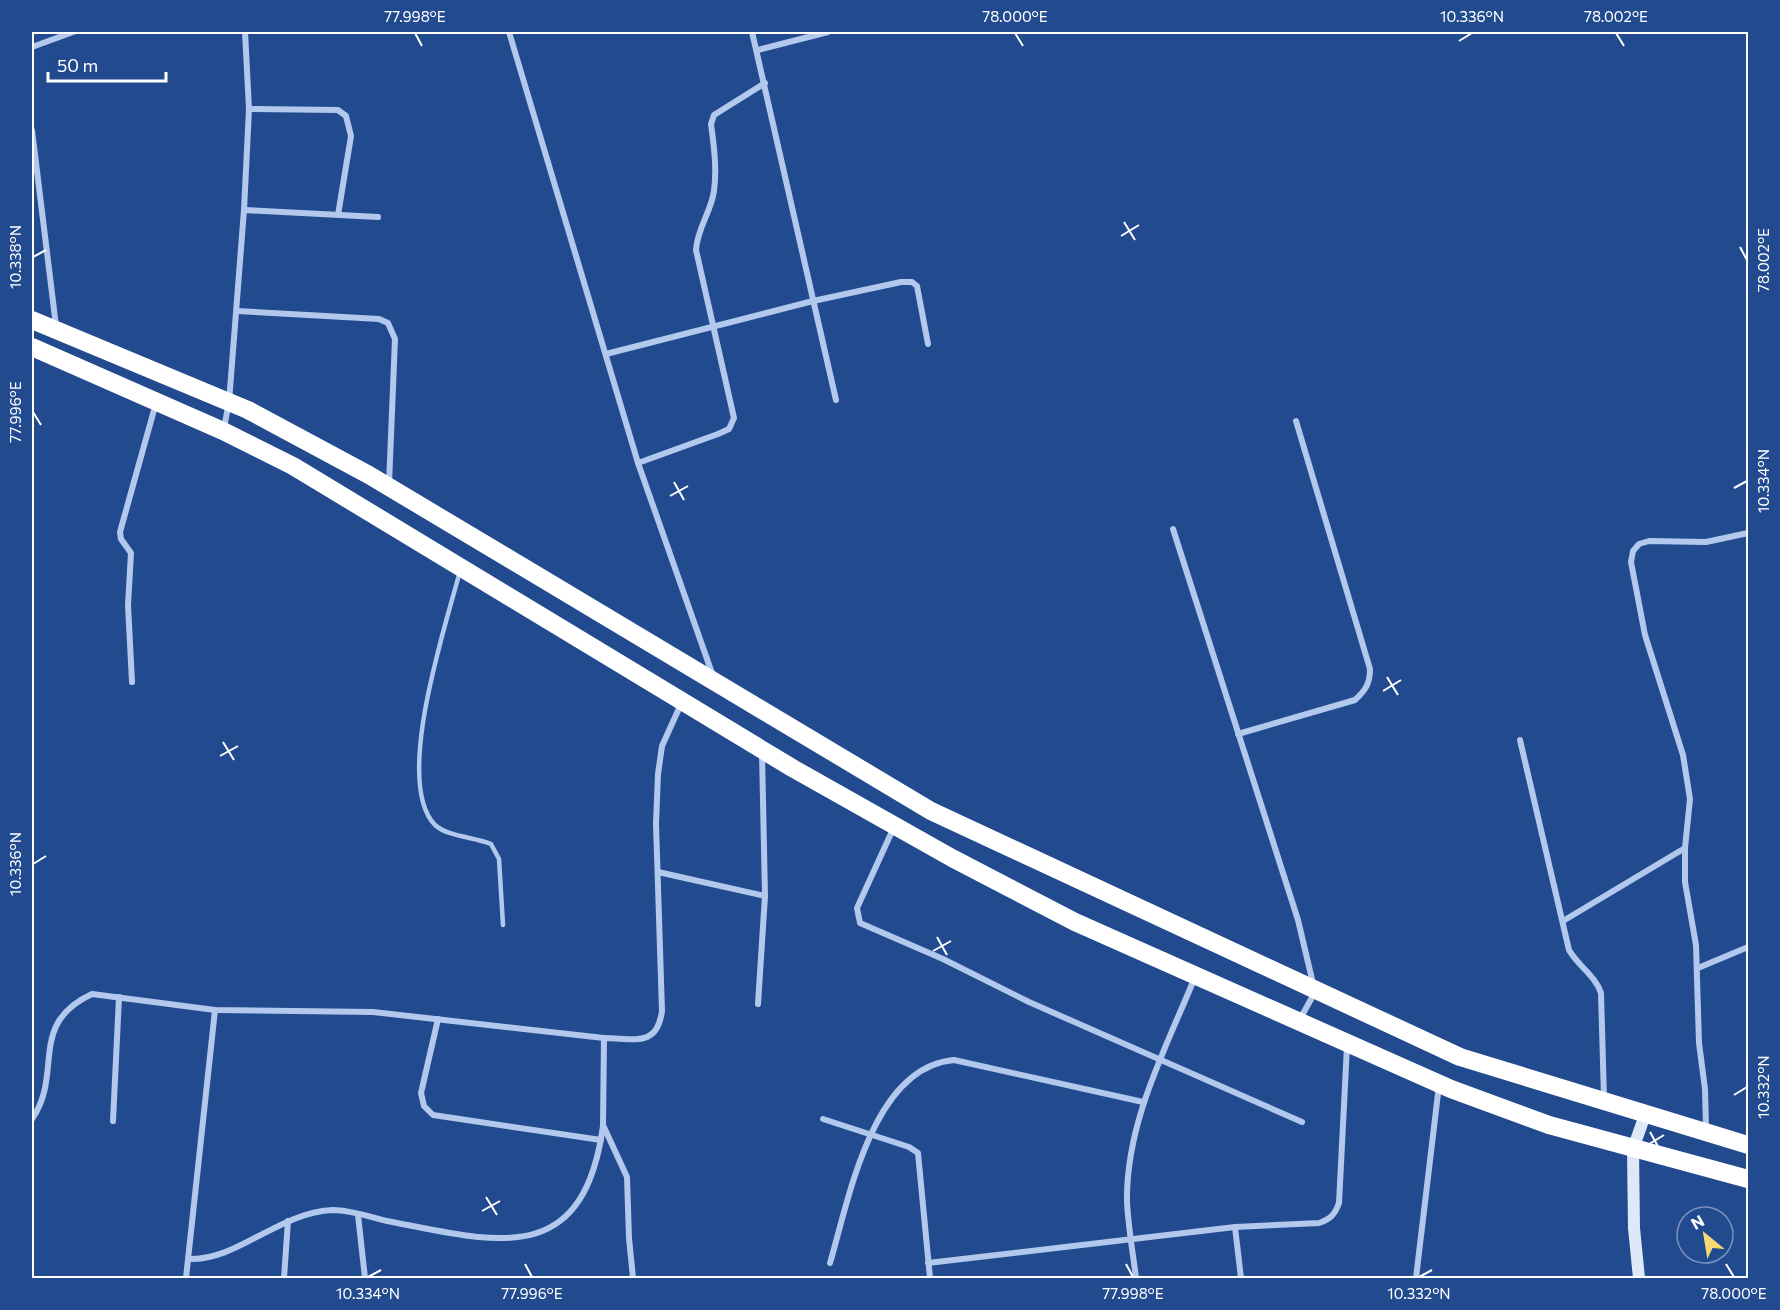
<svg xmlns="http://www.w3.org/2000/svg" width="1780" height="1310" font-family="Commissioner,sans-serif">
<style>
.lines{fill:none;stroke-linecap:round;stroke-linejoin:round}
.lane{stroke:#b2c8ec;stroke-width:4.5}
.street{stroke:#b2c8ec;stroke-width:6}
.secondary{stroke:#dee8f9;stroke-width:12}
.highway{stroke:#fff;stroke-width:18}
.ticks{fill:none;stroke:#fff;stroke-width:2}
.neatline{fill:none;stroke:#fff;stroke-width:2}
.ticks-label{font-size:15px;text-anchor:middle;fill:#fff}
</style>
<rect width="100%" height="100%" fill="#224a8f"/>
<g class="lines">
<path class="lane" d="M460,571C446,625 393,782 435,825C448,837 475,837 491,844L499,859L503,925"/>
<g class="street">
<path d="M509,32L638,463L713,676"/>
<path d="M752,32L836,400"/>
<path d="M32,47L73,32"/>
<path d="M758,50L828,32"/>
<path d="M249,109L338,110L346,116L351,136L338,215"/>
<path d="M32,130L56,326"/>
<path d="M244,210L378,217"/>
<path d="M237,311L379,319L388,323L395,339L389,484"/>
<path d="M606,354L813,301L901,282H912L917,286L928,344"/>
<path d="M224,428L229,402L244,210L249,109L245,32"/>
<path d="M638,463L718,434L729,429L734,418L696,250C697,229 711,212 714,191C717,169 714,146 711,124L714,115L765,83"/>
<path d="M1173,529L1298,920L1315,992L1300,1019"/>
<path d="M132,682L128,605L131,553L121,539L120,532L156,403"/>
<path d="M1238,734L1355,700C1366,690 1370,683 1370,669L1296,421"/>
<path d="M1520,740L1569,950C1578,966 1595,975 1601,993L1604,1098"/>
<path d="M894,827L857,908L860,923L943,959L1029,1002L1302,1122"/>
<path d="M658,872L765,896"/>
<path d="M1563,921L1685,848"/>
<path d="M1698,968L1748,947"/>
<path d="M758,1004L765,896L762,753"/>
<path d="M438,1019L421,1093L424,1106L433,1115L601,1140"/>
<path d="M32,1119C64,1073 27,1024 92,994L215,1010L373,1012L604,1038"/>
<path d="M823,1119L909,1147L918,1153L930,1278"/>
<path d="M113,1121L119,997"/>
<path d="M1706,1128L1705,1089L1699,1043L1696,945L1685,882V848L1690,799L1683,755L1645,635L1631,562L1633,551L1639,544L1649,541L1706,542L1748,533"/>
<path d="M358,1215L365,1278"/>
<path d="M1235,1227L1241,1278"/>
<path d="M189,1259C237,1261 279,1212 333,1210C350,1210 370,1217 387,1221C496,1242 583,1270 603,1126"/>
<path d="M830,1263C849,1199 872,1067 954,1060L1143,1102"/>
<path d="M928,1263L1235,1227L1319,1223C1331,1219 1335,1214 1339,1203L1347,1046"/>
<path d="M186,1278L215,1010"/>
<path d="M284,1278L288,1221"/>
<path d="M633,1278L629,1238L627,1177L603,1125L604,1038C634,1038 657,1048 662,1011L656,824L658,774L662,746L681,704"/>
<path d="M1136,1278C1133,1253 1128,1226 1127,1201C1126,1122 1166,1048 1195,977"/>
<path d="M1416,1278L1439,1085"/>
</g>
<path class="secondary" d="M1639,1278L1634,1228L1633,1149L1645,1115"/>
<g class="highway">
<path d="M32,320L248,410L369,475L931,811L1460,1057L1748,1145"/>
<path d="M32,347L223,431L293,466L794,769L952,858L1075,922L1451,1089L1549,1125L1748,1179"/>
</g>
</g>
<path class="ticks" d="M415,33L422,46M1015,33L1023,46M1616,33L1624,46M1459,41L1472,33M1124,222L1135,240M1121,236L1139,225M1740,247L1747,260M33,257L46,250M33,412L41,425M674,482L684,500M1734,488L1747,481M670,496L688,486M1387,677L1398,695M1383,691L1401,680M223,742L234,760M220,756L238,746M33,864L46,856M937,937L947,955M933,951L951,941M1734,1095L1747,1087M1650,1132L1660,1150M1646,1146L1664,1135M486,1197L497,1215M482,1211L500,1201M525,1264L532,1277M1126,1264L1133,1277M1726,1264L1734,1277M368,1277L381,1270M1419,1277L1432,1270"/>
<rect width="1780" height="1310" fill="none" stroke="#224a8f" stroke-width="66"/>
<g transform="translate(1705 1235) rotate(330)"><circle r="28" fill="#224a8f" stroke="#7a92bc" stroke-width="1.5"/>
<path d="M0-4.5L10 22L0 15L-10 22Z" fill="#f8da74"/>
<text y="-9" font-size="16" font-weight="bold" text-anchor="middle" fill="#ffffff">N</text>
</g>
<path d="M48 72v9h118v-9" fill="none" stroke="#ffffff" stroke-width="3"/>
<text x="57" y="72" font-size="18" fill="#ffffff" stroke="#224a8f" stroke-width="4.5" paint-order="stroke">50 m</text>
<rect x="33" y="33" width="1714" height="1244" class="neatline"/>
<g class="ticks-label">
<text x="415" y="22">77.998°E</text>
<text x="1015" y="22">78.000°E</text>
<text x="1472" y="22">10.336°N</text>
<text x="1616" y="22">78.002°E</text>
<text transform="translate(16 257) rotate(-90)" y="5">10.338°N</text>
<text transform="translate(1764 260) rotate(-90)" y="5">78.002°E</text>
<text transform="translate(16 412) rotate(-90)" y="5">77.996°E</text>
<text transform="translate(1764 481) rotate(-90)" y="5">10.334°N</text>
<text transform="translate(16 864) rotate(-90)" y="5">10.336°N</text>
<text transform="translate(1764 1087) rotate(-90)" y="5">10.332°N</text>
<text x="368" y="1299">10.334°N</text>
<text x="532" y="1299">77.996°E</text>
<text x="1133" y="1299">77.998°E</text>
<text x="1419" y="1299">10.332°N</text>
<text x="1734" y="1299">78.000°E</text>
</g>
</svg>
